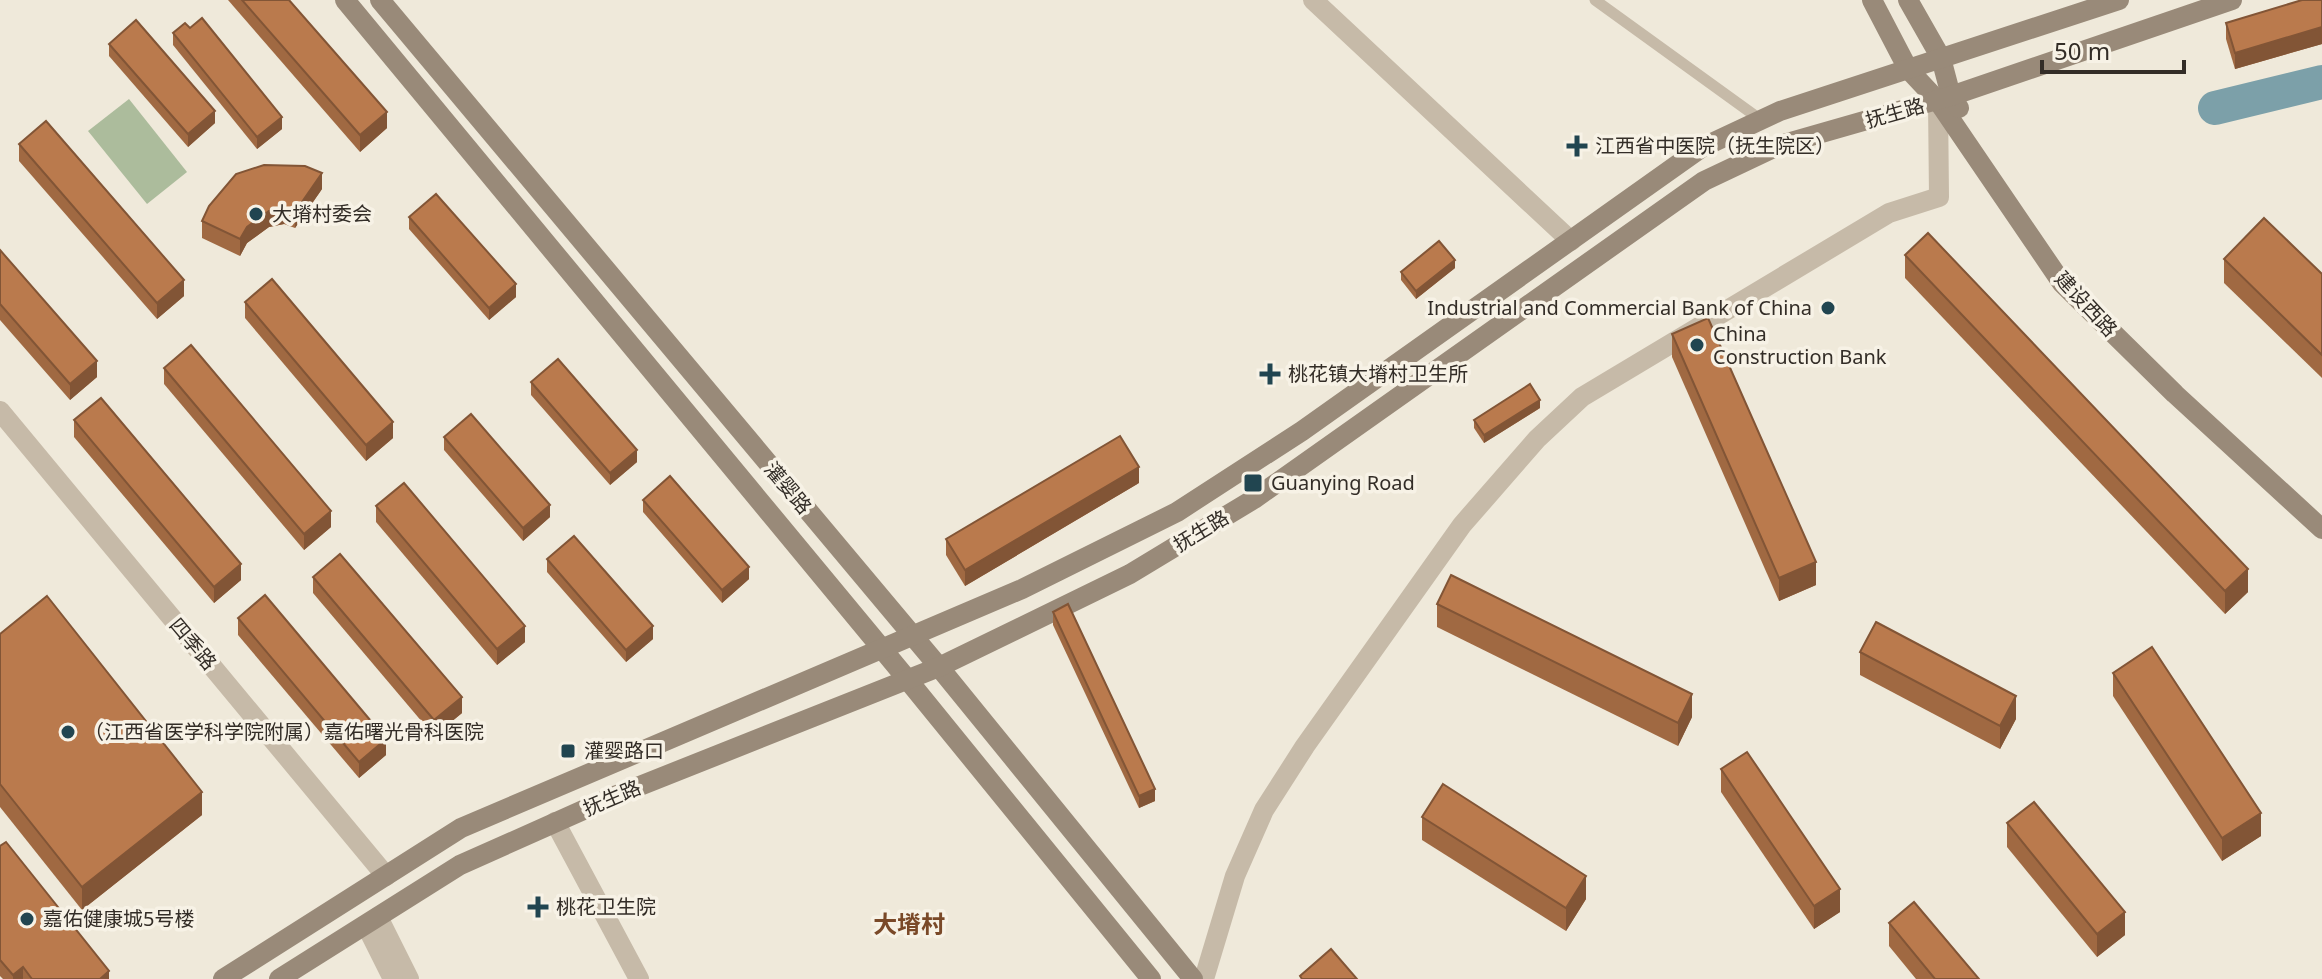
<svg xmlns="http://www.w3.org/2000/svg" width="2322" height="979" font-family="'Noto Sans','Noto Sans SC',sans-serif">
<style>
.green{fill:#acbc9c}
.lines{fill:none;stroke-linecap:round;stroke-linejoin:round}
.river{stroke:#7ca0a9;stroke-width:34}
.lane{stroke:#c6baa8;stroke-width:11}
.street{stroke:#c6baa8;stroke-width:20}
.secondary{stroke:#998a79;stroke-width:20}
.wall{fill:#a06942}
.shaded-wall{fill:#825536}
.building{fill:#ba7a4d;stroke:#825536;stroke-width:2}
.poi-dot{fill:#214550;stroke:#f7f2e6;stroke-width:3}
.labels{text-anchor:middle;stroke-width:7;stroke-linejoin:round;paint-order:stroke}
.street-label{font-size:20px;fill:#332d27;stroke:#f7f2e6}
.poi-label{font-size:20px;fill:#332d27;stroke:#f7f2e6;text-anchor:start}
.quarter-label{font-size:24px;font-weight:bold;fill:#7a4928;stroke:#f7f2e6}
</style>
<rect width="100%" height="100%" fill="#efe9da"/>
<path class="green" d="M129,99L187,172L147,204L88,131Z"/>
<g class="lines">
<path class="river" d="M2215,108L2322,82"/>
<path class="lane" d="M1595,0L1761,120"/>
<g class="street">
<path d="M1313,0L1571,241"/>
<path d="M0,411L386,876"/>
<path d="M555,822L639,979"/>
<path d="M378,917L409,979"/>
<path d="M366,925L393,979"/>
<path d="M1204,979L1235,876L1264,810L1305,746L1462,525L1537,439L1582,397L1889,213L1939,197L1938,101"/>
</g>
<g class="secondary">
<path d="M345,0L907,679L1151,979"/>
<path d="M380,0L939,667L1193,979"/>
<path d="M1872,0L1908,69L1938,101L2062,283L2175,394L2322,529"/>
<path d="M1908,0L1941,58L1951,96L1959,108"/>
<path d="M223,979L461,828L1022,589L1177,512L1302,431L1701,148L1780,111L2119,0"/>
<path d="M279,979L460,865L617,795L939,667L1130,574L1254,499L1704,181L1780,145L1951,96L2232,0"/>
</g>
</g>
<g class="wall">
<path d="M228,0H289L387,128L360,152Z"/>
<path d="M2322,0V44L2235,69L2226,39V23Z"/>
<path d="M173,33L282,129L257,149L173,45Z"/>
<path d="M109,44L215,123L188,147L109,56Z"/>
<path d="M19,144L184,296L157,319L19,161Z"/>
<path d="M322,189L295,228L284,224L269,227L247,243L240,256L202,238V221Z"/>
<path d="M409,217L516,297L489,320L409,229Z"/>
<path d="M0,250L97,377L70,400L0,320Z"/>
<path d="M1905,255L2248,592L2225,614L1905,278Z"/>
<path d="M2224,259L2322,274V378L2224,283Z"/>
<path d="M1455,268L1416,299L1401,280V272Z"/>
<path d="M245,302L393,438L366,461L245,318Z"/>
<path d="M1672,334L1816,585L1779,601L1672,357Z"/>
<path d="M164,368L331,527L304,550L164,384Z"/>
<path d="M531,382L637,462L610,485L531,395Z"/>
<path d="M1540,408L1484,443L1474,428V420Z"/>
<path d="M74,420L241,580L214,603L74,437Z"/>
<path d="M444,437L550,517L523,541L444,450Z"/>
<path d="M1139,483L965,586L946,555V539Z"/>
<path d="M643,500L749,579L722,603L643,512Z"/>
<path d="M376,506L525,642L497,665L376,522Z"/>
<path d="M547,559L653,639L626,662L547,572Z"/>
<path d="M313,577L462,713L434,736L313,593Z"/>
<path d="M1437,604L1692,717L1678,746L1437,627Z"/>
<path d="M1053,612L1155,801L1139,808L1053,625Z"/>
<path d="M238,618L386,755L359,778L238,635Z"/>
<path d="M0,634L202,815L82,910L0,807Z"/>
<path d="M1860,652L2016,719L2000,749L1860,675Z"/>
<path d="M2113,673L2261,836L2222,861L2113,696Z"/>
<path d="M1721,769L1840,912L1814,929L1721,792Z"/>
<path d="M1422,817L1586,899L1566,931L1422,840Z"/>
<path d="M2007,823L2125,935L2097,957L2007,847Z"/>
<path d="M0,846L109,979H3L0,976Z"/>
<path d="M1889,923L1979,979H1916L1889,946Z"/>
</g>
<g class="shaded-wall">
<path d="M2322,27V44L2235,69V53Z"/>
<path d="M215,111V123L188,147V134Z"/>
<path d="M387,112V128L360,152V135Z"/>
<path d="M282,117V129L257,149V137Z"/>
<path d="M322,173V189L295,228V212Z"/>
<path d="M284,208V224L269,227L247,243L240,256V239L247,227L269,211Z"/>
<path d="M1455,260V268L1416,299V291Z"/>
<path d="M184,280V296L157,319V303Z"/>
<path d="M516,284V297L489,320V308Z"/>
<path d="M97,361V377L70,400V384Z"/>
<path d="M1540,400V408L1484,443V435Z"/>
<path d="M393,422V438L366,461V445Z"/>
<path d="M637,450V462L610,485V473Z"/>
<path d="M1139,467V483L965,586V570Z"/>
<path d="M550,505V517L523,541V528Z"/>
<path d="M331,511V527L304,550V534Z"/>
<path d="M1816,562V585L1779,601V578Z"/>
<path d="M241,564V580L214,603V587Z"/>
<path d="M749,567V579L722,603V590Z"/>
<path d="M2248,569V592L2225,614V591Z"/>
<path d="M525,626V642L497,665V649Z"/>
<path d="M653,626V639L626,662V650Z"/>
<path d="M1692,694V717L1678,746V723Z"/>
<path d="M2016,696V719L2000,749V726Z"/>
<path d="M462,697V713L434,736V720Z"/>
<path d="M386,739V755L359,778V762Z"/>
<path d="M1155,789V801L1139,808V796Z"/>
<path d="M202,792V815L82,910V887Z"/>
<path d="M2261,813V836L2222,861V838Z"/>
<path d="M1586,876V899L1566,931V908Z"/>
<path d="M1840,889V912L1814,929V906Z"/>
<path d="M2125,912V935L2097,957V934Z"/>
<path d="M23,967V979H13V975Z"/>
<path d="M109,971V979H100Z"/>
</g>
<g class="building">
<path d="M242,0H289L387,112L360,135Z"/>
<path d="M2302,0H2322V27L2235,53L2226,23Z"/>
<path d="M202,18L282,117L257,137L173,33L185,23L190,28Z"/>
<path d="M136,20L215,111L188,134L109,44Z"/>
<path d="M46,121L184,280L157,303L19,144Z"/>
<path d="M264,165L305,166L322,173L295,212L284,208L269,211L247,227L240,239L202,221L209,206L236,174Z"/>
<path d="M436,194L516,284L489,308L409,217Z"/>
<path d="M2264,218L2322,274V355L2224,259Z"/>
<path d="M1928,233L2248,569L2225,591L1905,255Z"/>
<path d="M1439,241L1455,260L1416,291L1401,272Z"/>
<path d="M0,250L97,361L70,384L0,304Z"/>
<path d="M272,279L393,422L366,445L245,302Z"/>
<path d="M1708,318L1816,562L1779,578L1672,334Z"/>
<path d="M191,345L331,511L304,534L164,368Z"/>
<path d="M558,359L637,450L610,473L531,382Z"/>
<path d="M1530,384L1540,400L1484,435L1474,420Z"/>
<path d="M101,398L241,564L214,587L74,420Z"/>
<path d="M471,414L550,505L523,528L444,437Z"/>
<path d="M1120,436L1139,467L965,570L946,539Z"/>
<path d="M670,476L749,567L722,590L643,500Z"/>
<path d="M404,483L525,626L497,649L376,506Z"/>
<path d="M574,536L653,626L626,650L547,559Z"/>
<path d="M340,554L462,697L434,720L313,577Z"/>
<path d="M1451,575L1692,694L1678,723L1437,604Z"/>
<path d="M265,595L386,739L359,762L238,618Z"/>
<path d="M47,596L202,792L82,887L0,784V634Z"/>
<path d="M1068,604L1155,789L1139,796L1053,612Z"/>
<path d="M1876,622L2016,696L2000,726L1860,652Z"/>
<path d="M2152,647L2261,813L2222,838L2113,673Z"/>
<path d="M1747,752L1840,889L1814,906L1721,769Z"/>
<path d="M1443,784L1586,876L1566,908L1422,817Z"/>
<path d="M2034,802L2125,912L2097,934L2007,823Z"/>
<path d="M6,842L109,971L100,979H32L23,967L13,975L0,960V846Z"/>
<path d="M1914,902L1979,979H1935L1889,923Z"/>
<path d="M1331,949L1357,979H1302L1300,976Z"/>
</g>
<g class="poi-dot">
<path d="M1573 134h8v8h8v8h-8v8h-8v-8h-8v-8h8z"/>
<circle cx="256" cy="214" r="8"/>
<circle cx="1828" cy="308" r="8"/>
<circle cx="1697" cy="345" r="8"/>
<path d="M1266 362h8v8h8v8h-8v8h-8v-8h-8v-8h8z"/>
<rect x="1243" y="473" width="20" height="20" rx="4"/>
<circle cx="68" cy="732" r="8"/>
<rect x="560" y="743" width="16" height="16" rx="4"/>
<path d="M534 895h8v8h8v8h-8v8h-8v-8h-8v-8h8z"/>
<circle cx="27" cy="919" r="8"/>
</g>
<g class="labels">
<g class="street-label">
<text transform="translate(1895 113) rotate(-16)" y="7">抚生路</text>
<text transform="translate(2086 304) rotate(47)" y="7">建设西路</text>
<text transform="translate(788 488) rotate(50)" y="7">灌婴路</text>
<text transform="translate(1201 531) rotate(-31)" y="7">抚生路</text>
<text transform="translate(193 644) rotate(50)" y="7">四季路</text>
<text transform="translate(612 798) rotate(-23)" y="7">抚生路</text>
</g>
<g class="poi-label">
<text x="1595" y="153">江西省中医院（抚生院区）</text>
<text x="272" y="221">大塉村委会</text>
<text x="1812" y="315" text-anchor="end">Industrial and Commercial Bank of China</text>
<text x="1713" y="341">China<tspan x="1713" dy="23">Construction Bank</tspan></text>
<text x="1288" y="381">桃花镇大塉村卫生所</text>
<text x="1271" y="490">Guanying Road</text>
<text x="84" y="739">（江西省医学科学院附属）嘉佑曙光骨科医院</text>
<text x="584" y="758">灌婴路口</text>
<text x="556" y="914">桃花卫生院</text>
<text x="43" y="926">嘉佑健康城5号楼</text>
</g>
<g class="quarter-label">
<text x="909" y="933">大塉村</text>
</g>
</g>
<path d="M2042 60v12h142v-12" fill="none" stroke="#332d27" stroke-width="4"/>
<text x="2054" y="60" font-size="24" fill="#332d27" stroke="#f7f2e6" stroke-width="6" paint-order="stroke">50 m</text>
</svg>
